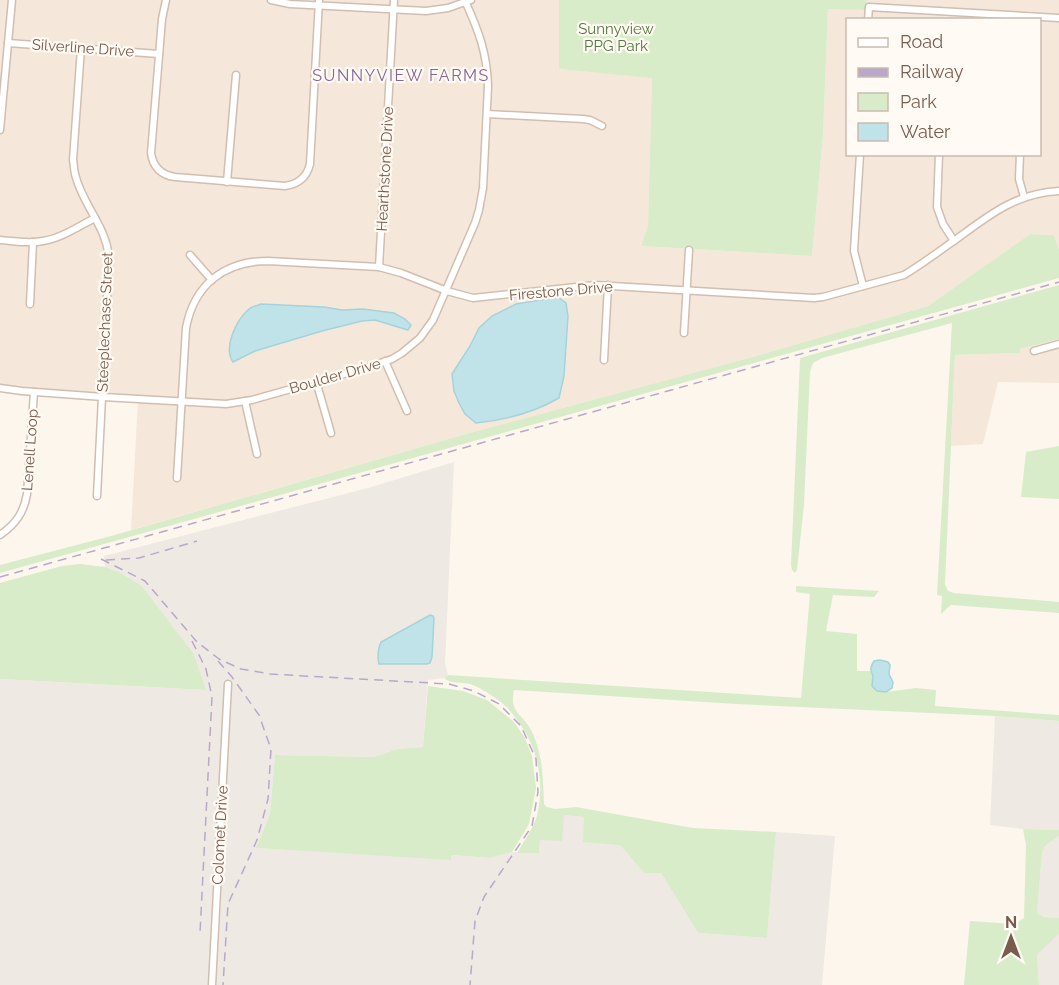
<svg xmlns="http://www.w3.org/2000/svg" width="1059" height="985" font-family="Raleway,sans-serif">
<style>
.residential{fill:#f5e8da;fill-rule:evenodd}
.industrial{fill:#efe9e4}
.green{fill:#d8ecc9}
.water{fill:#bfe3e8;stroke:#a5d3da;stroke-width:1.5}
.lines{fill:none;stroke-linecap:round;stroke-linejoin:round}
.minor-casing{stroke:#d1beb0;stroke-width:9}
.minor{stroke:#fff;stroke-width:6}
.rail{stroke:#b9a8c9;stroke-width:1.5;stroke-dasharray:9 6;stroke-linecap:butt}
.labels{text-anchor:middle;stroke-width:4.5;stroke-linejoin:round;paint-order:stroke}
.park-label{font-size:15px;fill:#537a41;stroke:#fffaf3}
.street-label{font-size:15px;fill:#7a5c4d;stroke:#fffaf3}
.neighbourhood-label{font-size:16px;letter-spacing:1.5px;fill:#846695;stroke:#fffaf3}
</style>
<rect width="100%" height="100%" fill="#fdf6ec"/>
<g class="residential">
<path d="M0,0H559V69L652,77L648,225L641,246L812,256L823,136L828,8L866,10L867,0H1059V250L1054,235L1030,234L928,306L756,356L466,434L131,530L138,400L0,388ZM848,20H1040V154H848Z"/>
<path d="M1059,339V383L998,382L983,444L951,446L955,355L1019,353L1020,349Z"/>
</g>
<g class="industrial">
<path d="M454,462L445,663L448,675L444,678L428,680L423,747L397,749L375,757L275,755L270,814L256,848L451,859V855L490,858L512,852L539,853L540,840L564,815L585,817L620,845L644,873H661L698,933L767,938L776,832L835,836L822,985H0V679L205,690L194,654L159,608L142,586L119,572L105,567L104,556L368,488Z"/>
<path d="M995,716L1059,721V830L1023,829L990,825Z"/>
<path d="M1059,836V918L1044,917L1037,913L1042,853L1045,846Z"/>
<path d="M1059,934V985H1039L1037,955Z"/>
</g>
<g class="green">
<path d="M559,0H867L866,10L828,9L823,136L812,256L641,246L648,225L652,78L559,69Z"/>
<path d="M1030,234L1054,235L1059,250V278L0,573V565L111,536L466,434L756,356L928,306Z"/>
<path d="M1059,285V339L1020,349V353L955,355L945,584L948,591L954,593L1059,602V613L951,605L941,614L942,596L937,595L952,323L822,358L813,363L810,372L804,505L797,570L795,573L792,570L791,565L800,358Z"/>
<path d="M1059,446V499L1021,497L1026,452Z"/>
<path d="M80,564L105,567L119,572L142,586L194,654L206,690L0,679V583L62,566Z"/>
<path d="M796,586L879,591L874,597L833,595L826,631L857,634V671H870L873,676L872,682L877,691L886,692L916,688L936,690L935,706L1059,715V721L995,716L736,704L514,690C509,713 522,713 531,730C543,753 543,779 544,804L547,807L555,809L576,807L693,828L776,832L767,938L698,933L661,873H644L620,845L583,842L584,817L564,815L562,841L540,840L539,853H517C524,841 533,829 537,816C545,782 538,747 517,720C512,713 506,705 498,700C490,694 479,687 470,684C461,682 451,684 444,678L448,675L801,698L810,594L796,592Z"/>
<path d="M428,686L463,691L487,700L514,722L525,738L532,756L536,788L529,824L512,852L490,858L451,855V860L256,848L270,814L275,755L374,757L397,749L423,747Z"/>
<path d="M1023,829L1059,830V836L1045,846L1042,853L1037,913L1044,917L1059,918V934L1037,955L1039,985H964L970,921L1015,924L1024,918L1026,845Z"/>
</g>
<g class="water">
<path d="M558,297L566,303L568,316L564,376L559,398C533,413 506,420 476,423L465,414L459,403L454,391L452,374L470,346L479,328L492,316L516,304Z"/>
<path d="M261,304L324,307L342,310L363,309L394,313L405,319L411,325L408,330L375,320L362,321L322,331L255,351L233,362C223,347 236,321 248,310C251,306 257,306 261,304Z"/>
<path d="M430,615L433,616L434,618L432,657L430,663L427,664H379C377,658 378,648 381,642Z"/>
<path d="M880,660L888,662L890,665L889,674L893,682L892,688L886,692L877,691L872,686L873,676C870,670 870,667 874,661Z"/>
</g>
<g class="lines">
<defs>
<g id="minor">
<path d="M166,0L162,19L151,153C153,167 161,175 175,177L285,186C299,184 307,177 310,164L319,0"/>
<path d="M271,0L290,4L426,11L448,8L471,0"/>
<path d="M868,20L869,7L1059,18"/>
<path d="M8,43L159,54"/>
<path d="M81,48L73,160C74,165 74,170 75,174C82,205 107,226 109,259L97,496"/>
<path d="M487,114L583,119L590,120L602,126"/>
<path d="M0,130L12,0"/>
<path d="M860,154L854,251L863,286"/>
<path d="M939,154L937,207L943,224L954,241"/>
<path d="M1020,154L1019,179L1024,197"/>
<path d="M227,182L236,75"/>
<path d="M0,240C14,241 29,244 43,241C62,238 79,226 95,218"/>
<path d="M190,255L212,280"/>
<path d="M379,267L394,0"/>
<path d="M30,304L33,242"/>
<path d="M684,333L689,250"/>
<path d="M1034,351L1059,344"/>
<path d="M604,360L608,285"/>
<path d="M385,361L407,411"/>
<path d="M316,381L331,433"/>
<path d="M0,388L22,391L103,397L226,404L252,400L369,367L392,359L402,353L420,338L433,320L475,223L479,210L483,188L488,86C487,53 479,32 466,3"/>
<path d="M245,401L257,454"/>
<path d="M177,478L186,328C194,285 224,261 268,261L379,267L401,273L447,291L473,298L595,285L814,298L823,297L904,275L912,270C929,259 945,247 962,235C993,212 1019,193 1059,191"/>
<path d="M0,535C16,524 24,512 27,494L34,392"/>
<path d="M212,985L228,684"/>
</g>
</defs>
<use href="#minor" class="minor-casing"/>
<use href="#minor" class="minor"/>
<g class="rail">
<path d="M101,559L145,581L197,642L219,659L241,669L270,674L449,684L474,691L499,704L521,726L536,759L538,792L532,826L484,897L475,921L470,985"/>
<path d="M106,560L139,558L197,541"/>
<path d="M0,577L1059,282"/>
<path d="M192,641L206,669L212,697L200,933"/>
<path d="M218,661L232,677L259,715L271,749L268,799L257,840L228,904L223,985"/>
</g>
</g>
<g class="labels">
<g class="park-label">
<text x="616" y="34">Sunnyview<tspan x="616" dy="17">PPG Park</tspan></text>
</g>
<g class="street-label">
<text transform="translate(83 48) rotate(4)" y="5">Silverline Drive</text>
<text transform="translate(385 169) rotate(-87)" y="5">Hearthstone Drive</text>
<text transform="translate(561 291) rotate(-5)" y="5">Firestone Drive</text>
<text transform="translate(105 322) rotate(-88)" y="5">Steeplechase Street</text>
<text transform="translate(335 376) rotate(-16)" y="5">Boulder Drive</text>
<text transform="translate(30 450) rotate(-86)" y="5">Lenell Loop</text>
<text transform="translate(220 835) rotate(-87)" y="5">Colomet Drive</text>
</g>
<g class="neighbourhood-label">
<text x="401" y="81">SUNNYVIEW FARMS</text>
</g>
</g>
<rect x="846" y="18" width="195" height="138" fill="#fffaf3" stroke="#cabbb1" stroke-width="1.5"/>
<rect x="858" y="38" width="30" height="9" fill="#ffffff" stroke="#cabbb1" stroke-width="1.5"/>
<text x="900" y="48" font-size="18" fill="#7a5c4d">Road</text>
<rect x="858" y="68" width="30" height="9" fill="#b9a8c9" stroke="#cabbb1" stroke-width="1.5"/>
<text x="900" y="78" font-size="18" fill="#7a5c4d">Railway</text>
<rect x="858" y="93" width="30" height="18" fill="#d8ecc9" stroke="#cabbb1" stroke-width="1.5"/>
<text x="900" y="108" font-size="18" fill="#7a5c4d">Park</text>
<rect x="858" y="123" width="30" height="18" fill="#bfe3e8" stroke="#cabbb1" stroke-width="1.5"/>
<text x="900" y="138" font-size="18" fill="#7a5c4d">Water</text>
<g transform="translate(1011 937)" stroke="#fffaf3" stroke-width="4.5" paint-order="stroke">
<path d="M0-4.5L10 22L0 15L-10 22Z" fill="#7a5c4d"/>
<text y="-9" font-size="16" font-weight="bold" text-anchor="middle" fill="#7a5c4d">N</text>
</g>
</svg>
